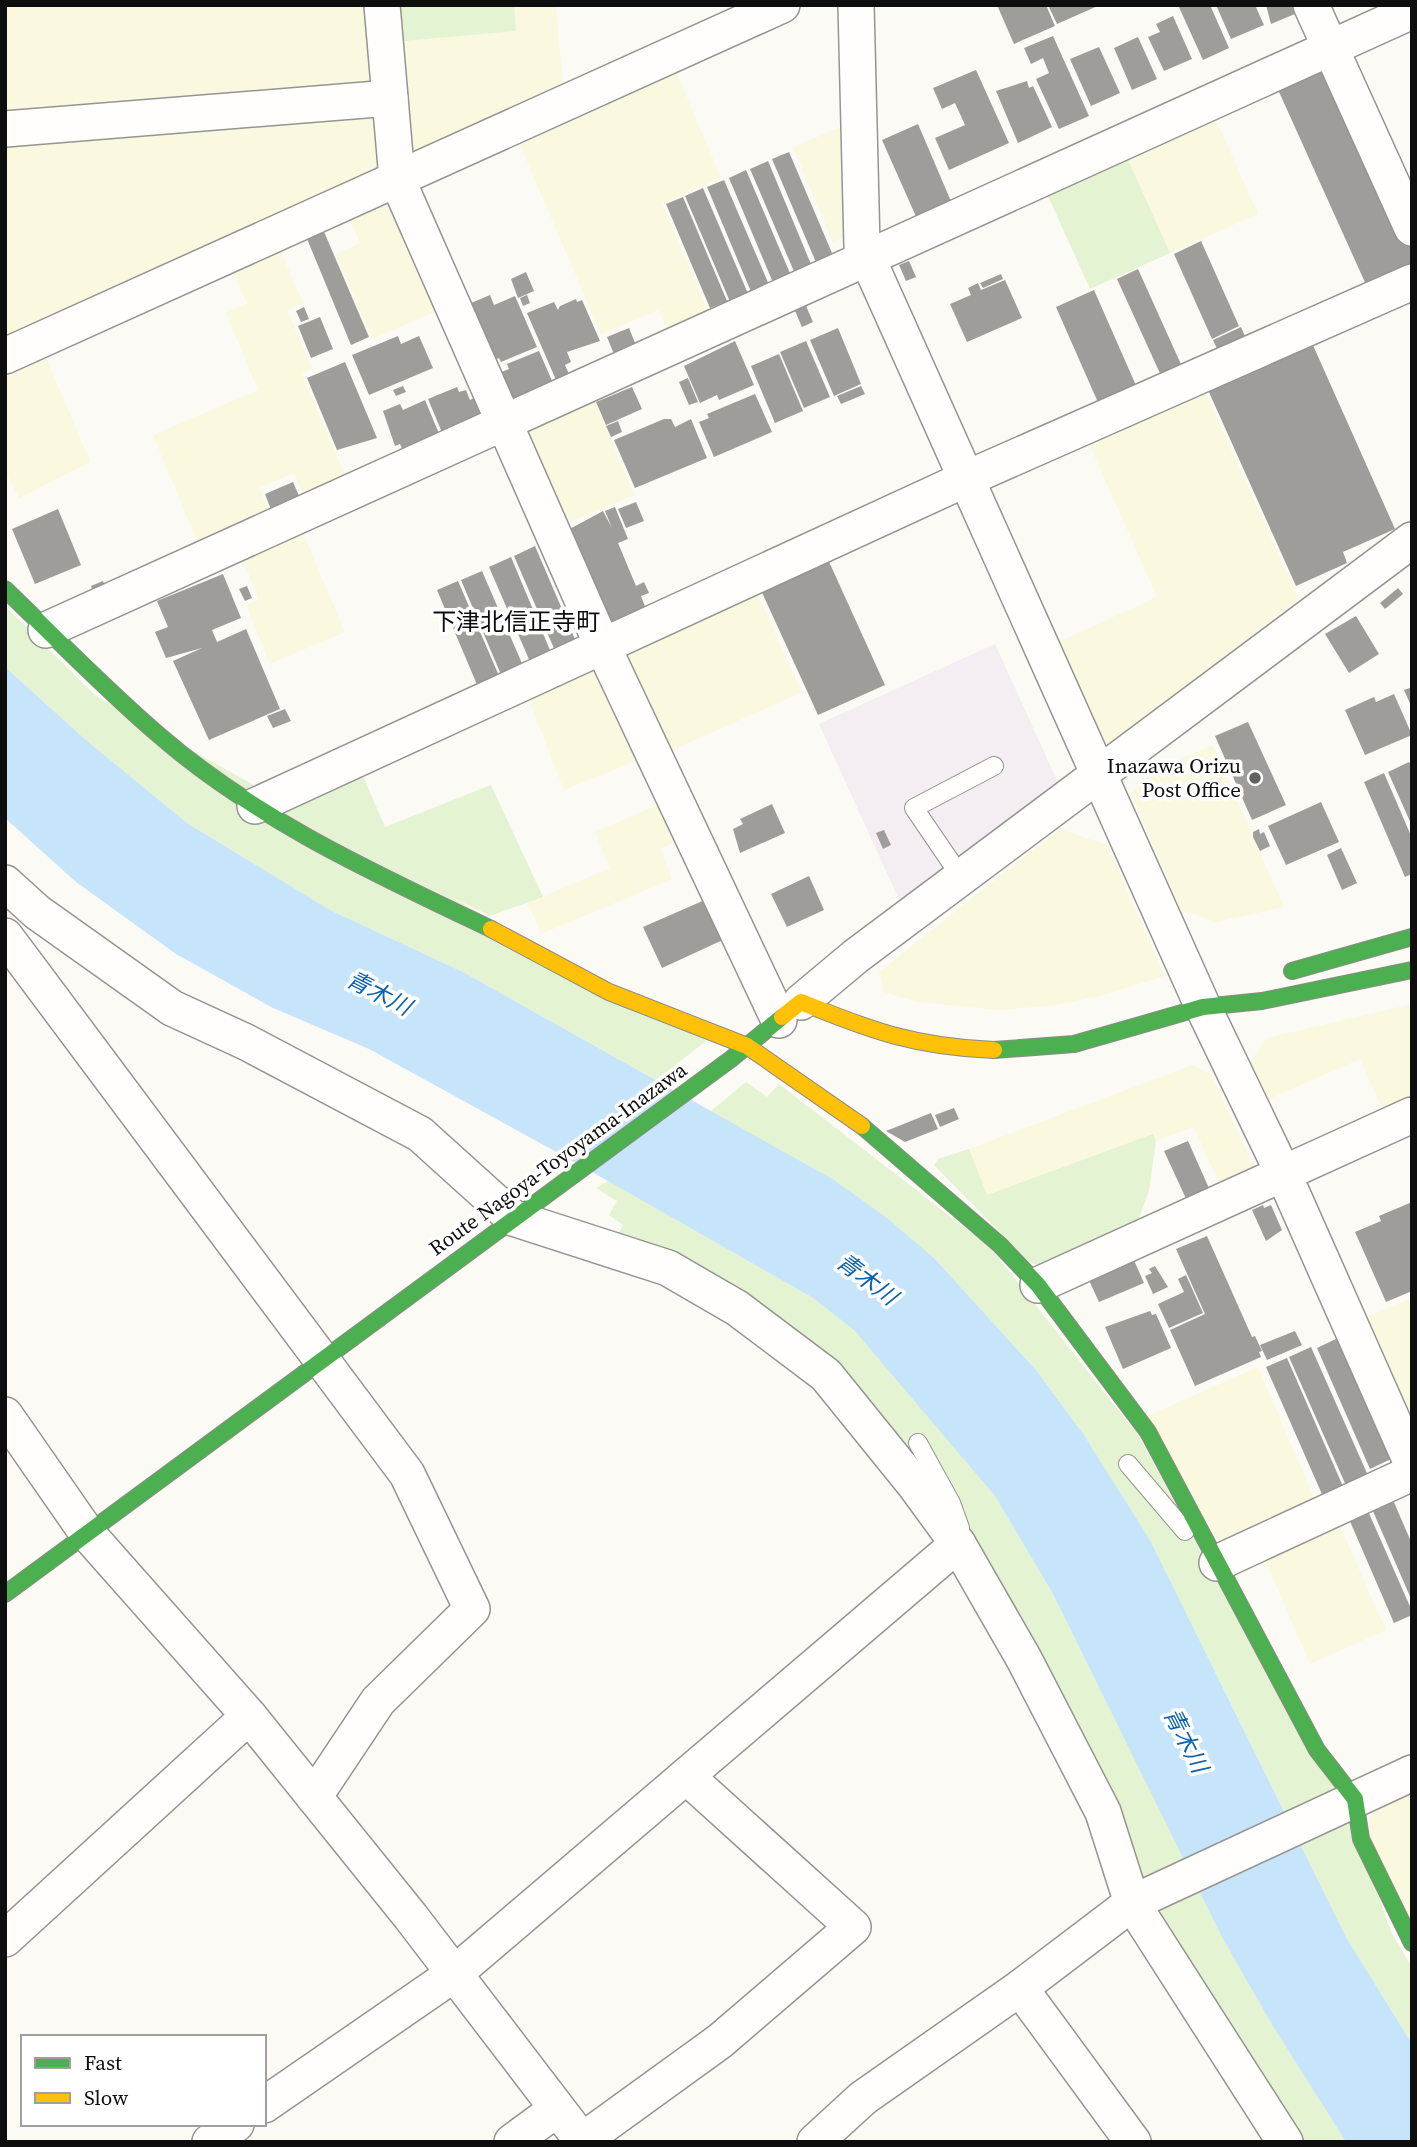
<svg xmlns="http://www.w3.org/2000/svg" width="1417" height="2147" font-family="'Source Serif 4','Noto Sans JP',serif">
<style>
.industrial{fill:#f4edf1}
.farmland{fill:#faf8df}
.green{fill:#e4f3d1}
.water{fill:#c6e5fa}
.building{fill:#9f9d99}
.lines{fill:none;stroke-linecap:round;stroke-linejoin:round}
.lane-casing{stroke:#959492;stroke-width:20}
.street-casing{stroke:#959492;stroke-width:38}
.fast-casing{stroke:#8c8b88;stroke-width:18}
.slow-casing{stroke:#8c8b88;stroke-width:18}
.lane{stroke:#fffefd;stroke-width:18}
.street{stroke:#fffefd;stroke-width:35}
.fast{stroke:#4caf50;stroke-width:16}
.slow{stroke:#ffc107;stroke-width:16}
.poi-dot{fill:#61615e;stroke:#fff;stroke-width:2.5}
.labels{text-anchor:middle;stroke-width:7;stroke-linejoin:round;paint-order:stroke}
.poi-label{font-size:21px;fill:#0e0e0e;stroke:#fff;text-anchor:end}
.street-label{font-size:21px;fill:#0e0e0e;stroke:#fff}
.water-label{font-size:23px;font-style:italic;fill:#0c61ac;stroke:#fff}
.quarter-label{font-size:24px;fill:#0e0e0e;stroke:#fff}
</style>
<rect width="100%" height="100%" fill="#fcfaf4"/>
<path class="industrial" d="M995,644L1060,787L901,904L819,724Z"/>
<g class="farmland">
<path d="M5,5H374L379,77L369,87L5,117Z"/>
<path d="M514,5H556L564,96L413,164L393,42L515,31Z"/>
<path d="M674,67L721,178L662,204L711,318L670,335L658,310L601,334L517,138Z"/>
<path d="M371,104L388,169L5,348V135Z"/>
<path d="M1212,111L1258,214L1170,253L1124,151Z"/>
<path d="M846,125L851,234L833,242L793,147Z"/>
<path d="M381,197L396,204L440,310L372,339L336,254L360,243L347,212Z"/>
<path d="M279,247L303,303L287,310L312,369L302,374L348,482L306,500L294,473L259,488L271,516L199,546L153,435L258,390L226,313L247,303L231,267Z"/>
<path d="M42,348L90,462L19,498L5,471V365Z"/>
<path d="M1201,383L1299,599L1109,745L1099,744L1054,644L1157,597L1085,435Z"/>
<path d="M592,394L634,495L558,527L524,423Z"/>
<path d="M300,526L345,632L270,664L246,605L259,599L239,551Z"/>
<path d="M753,585L802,692L662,755L619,662L624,644Z"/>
<path d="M593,662L644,758L564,790L526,692Z"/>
<path d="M1213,745L1284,907L1216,922L1181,910L1131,794L1150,772Z"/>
<path d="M665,802L681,839L660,849L672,879L541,934L528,903L610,868L595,832Z"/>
<path d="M1059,829L1107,845L1165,976L1096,997L1047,1006L997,1010L919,1002L883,992L879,972Z"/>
<path d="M1412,1004V1105L1386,1117L1360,1059L1269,1099L1249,1063L1267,1038Z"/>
<path d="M1192,1065L1211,1074L1254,1167L1247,1179L1222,1190L1194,1127L1156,1141L1153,1134L986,1195L969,1149Z"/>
<path d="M1412,1298V1436L1358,1321Z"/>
<path d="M1258,1367L1318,1507L1233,1545L1217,1539L1147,1416Z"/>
<path d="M1336,1517L1386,1630L1310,1664L1261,1551Z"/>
<path d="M1412,1787V1929L1368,1840L1372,1803Z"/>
</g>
<g class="green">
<path d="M390,5H514L516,31L393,42Z"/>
<path d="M1124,151L1170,253L1090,289L1044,187Z"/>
<path d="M5,606L96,696L706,1041L656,1080L463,972L330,910L187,823L86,740L5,667Z"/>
<path d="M360,769L385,827L491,785L543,897L490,916L291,817L290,800Z"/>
<path d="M746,1082L767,1097L779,1084L990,1247L1140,1438L1213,1574L1338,1792L1286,1815L1150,1540L1084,1435L1036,1370L935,1259L711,1111Z"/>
<path d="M1153,1134L1156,1141L1149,1191L1133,1234L1053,1267L1030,1263L934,1165L938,1159L969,1149L987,1195Z"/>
<path d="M608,1181L813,1298L855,1331L887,1365L995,1496L1053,1594L1187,1864L1141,1882L946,1501L833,1370L615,1240L623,1225L609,1215L617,1201L596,1188Z"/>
<path d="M1349,1815L1392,1934L1412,1967V2044L1346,1937L1297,1838Z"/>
<path d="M1197,1885L1274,2028L1346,2142H1299L1151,1906Z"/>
</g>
<path class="water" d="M5,667L86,740L187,823L330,910L463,972L834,1180L887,1218L935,1259L1036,1370L1084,1435L1150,1540L1346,1937L1412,2044V2142H1346L1274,2028L1222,1937L1053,1594L995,1496L855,1331L813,1298L578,1164L369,1049L273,1008L176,954L76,882L5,818Z"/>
<g class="building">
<path d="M997,5H1046L1055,26L1014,44Z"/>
<path d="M1048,5H1100L1057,24Z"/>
<path d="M1178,5H1210L1229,48L1203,60Z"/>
<path d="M1216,5H1255L1264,25L1231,39Z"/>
<path d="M1266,5H1299L1302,11L1271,24Z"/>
<path d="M1173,16L1192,59L1164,71L1148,37L1160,32L1156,24Z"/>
<path d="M1053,36L1089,116L1059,129L1036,79L1049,73L1043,58L1031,64L1024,48Z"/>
<path d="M1138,37L1157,79L1132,90L1114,48Z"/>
<path d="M1099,47L1120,93L1091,106L1070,59Z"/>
<path d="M1328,66L1412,252V269L1368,289L1275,83Z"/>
<path d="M976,70L1009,143L949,170L935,138L965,125L955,103L942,109L933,88Z"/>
<path d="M1027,81L1029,88L1033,86L1052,127L1018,143L996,91Z"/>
<path d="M918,124L953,206L918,221L882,140Z"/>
<path d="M789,152L835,260L818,267L772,159Z"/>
<path d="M768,161L813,269L796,276L750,169Z"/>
<path d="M746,170L792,278L774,285L729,178Z"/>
<path d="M724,180L770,287L752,294L707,187Z"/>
<path d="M703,188L749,296L731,304L685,196Z"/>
<path d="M683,197L727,301L710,308L666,204Z"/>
<path d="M322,227L369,337L351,345L305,234Z"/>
<path d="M1201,241L1239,326L1212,339L1174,254Z"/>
<path d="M909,261L916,277L906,281L899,265Z"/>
<path d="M1138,269L1184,371L1163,380L1117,279Z"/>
<path d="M526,272L534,291L518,298L511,279Z"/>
<path d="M1001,274L1003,279L983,288L980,283Z"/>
<path d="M1005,280L1022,318L967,342L950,304L971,295L968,288L978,283L981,290Z"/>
<path d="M1094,290L1138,390L1100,407L1056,307Z"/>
<path d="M490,295L494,305L515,296L537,347L501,362L499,358L488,362L464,306Z"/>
<path d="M527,295L530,303L523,306L520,298Z"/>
<path d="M576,299L577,302L582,300L600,341L567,352L571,362L565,365L569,374L556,380L527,313L554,302L558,310L560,306Z"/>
<path d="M803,299L813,322L802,327L792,304Z"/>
<path d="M304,307L309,319L301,322L296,311Z"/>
<path d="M320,317L333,349L311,358L298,326Z"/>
<path d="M1241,327L1248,343L1220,355L1213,340Z"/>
<path d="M629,328L638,350L616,359L607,337Z"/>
<path d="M838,328L861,384L834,396L810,340Z"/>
<path d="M398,336L401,344L419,336L433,368L369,395L352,355Z"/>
<path d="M735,341L754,385L719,400L717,395L700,403L684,366Z"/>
<path d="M806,341L830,397L804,408L780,352Z"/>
<path d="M1312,343L1395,529L1343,552L1347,563L1296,586L1208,390Z"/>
<path d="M539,351L553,383L510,401L499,373L509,369L507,364Z"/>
<path d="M779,354L803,411L775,423L751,366Z"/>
<path d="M345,362L377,438L337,450L307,378Z"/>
<path d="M688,378L698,402L689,405L679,382Z"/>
<path d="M403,386L406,392L396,396L393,390Z"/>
<path d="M861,386L865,394L841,404L837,396Z"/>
<path d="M457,387L459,392L466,390L470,400L474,398L482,418L443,435L428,399Z"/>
<path d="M632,387L642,409L606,425L596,402Z"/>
<path d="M755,394L772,432L714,457L699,422L709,418L707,414Z"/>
<path d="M425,400L440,436L403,451L400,444L395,446L383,411L400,404L403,410Z"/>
<path d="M664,419H671L675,427L691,419L707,458L635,488L614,440Z"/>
<path d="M618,421L622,432L611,437L606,426Z"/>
<path d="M293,482L302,503L273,515L265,494Z"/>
<path d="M636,502L644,521L626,528L618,509Z"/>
<path d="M615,507L628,539L618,543L636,586L644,582L649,593L641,596L648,614L611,630L566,531L603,511L612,528L605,511Z"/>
<path d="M58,509L81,565L35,584L12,529Z"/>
<path d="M535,546L577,644L556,653L514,556Z"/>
<path d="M826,555L885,685L818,715L759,586Z"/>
<path d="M511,557L552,655L531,664L489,567Z"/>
<path d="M482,571L524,668L502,677L461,580Z"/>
<path d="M223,574L241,618L212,630L217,642L246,629L280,709L209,740L173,661L202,648L166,658L155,632L168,627L157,601Z"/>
<path d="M103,581L107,590L94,595L91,586Z"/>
<path d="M458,581L500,678L478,687L437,590Z"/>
<path d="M247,586L252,598L245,601L239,589Z"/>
<path d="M1398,588L1403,594L1385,609L1380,603Z"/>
<path d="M1356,616L1379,654L1349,673L1325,634Z"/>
<path d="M1412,687V708L1404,690Z"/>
<path d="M1394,694L1412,735L1365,755L1345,710L1374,697L1376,702Z"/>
<path d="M285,709L291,721L273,728L267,716Z"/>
<path d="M1248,722L1286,805L1252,820L1215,736Z"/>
<path d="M1409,762L1412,767V826L1388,772Z"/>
<path d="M1384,773L1412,838V874L1405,877L1364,782Z"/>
<path d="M1321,802L1339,842L1286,865L1268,826Z"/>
<path d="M772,804L785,833L740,853L733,829L743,824L740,819Z"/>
<path d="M1259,829L1260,834L1264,832L1270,846L1260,851L1253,837V832Z"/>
<path d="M884,830L891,845L883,849L876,833Z"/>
<path d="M1341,848L1357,883L1342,890L1327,855Z"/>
<path d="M809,876L824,910L787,927L771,894Z"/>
<path d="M707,899L725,939L662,968L643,927Z"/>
<path d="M954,1108L959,1119L940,1127L935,1115Z"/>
<path d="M931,1113L938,1129L905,1142L886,1131Z"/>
<path d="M1188,1141L1212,1195L1189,1205L1164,1151Z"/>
<path d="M1412,1202V1291L1386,1302L1355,1232L1381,1221L1379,1216Z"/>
<path d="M1263,1205L1264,1208L1271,1205L1282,1230L1266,1241L1252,1210Z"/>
<path d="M1207,1236L1252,1337L1255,1336L1262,1351L1259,1352L1261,1357L1195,1386L1170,1330L1205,1314L1176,1249Z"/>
<path d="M1133,1258L1144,1283L1099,1302L1088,1278Z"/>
<path d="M1155,1266L1168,1287L1153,1294L1145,1276L1152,1273L1149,1269Z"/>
<path d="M1186,1275L1203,1313L1169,1328L1158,1304L1184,1292L1178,1279Z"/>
<path d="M1150,1311L1152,1315L1156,1314L1171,1348L1123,1369L1105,1327Z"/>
<path d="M1295,1331L1302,1345L1267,1360L1260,1345Z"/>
<path d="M1338,1338L1391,1459L1370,1469L1317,1348Z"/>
<path d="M1311,1347L1370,1480L1348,1490L1289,1357Z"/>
<path d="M1287,1358L1345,1491L1325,1501L1266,1367Z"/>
<path d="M1393,1500L1412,1544V1601L1372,1509Z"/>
<path d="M1368,1511L1412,1611V1615L1394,1623L1349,1519Z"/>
</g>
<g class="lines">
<defs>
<g id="lane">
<path d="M961,877L914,808L994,766"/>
<path d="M918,1443L951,1503L960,1528"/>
<path d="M1128,1464L1185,1531"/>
</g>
<g id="street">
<path d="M382,5L397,179L603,647L779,1020"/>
<path d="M856,5L862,246L1203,1007L1283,1173L1412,1464"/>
<path d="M1311,5L1412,228"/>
<path d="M5,129L390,98"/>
<path d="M5,356L782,5"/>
<path d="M46,630L1412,11"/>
<path d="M255,806L968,478L1412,282"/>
<path d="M5,883L37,912L172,1008L246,1042L420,1134L513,1218L668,1268L737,1308L826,1375L915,1485L958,1544L1024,1659L1103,1812L1132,1903L1285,2142"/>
<path d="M5,936L407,1474L472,1609L378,1701L314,1797"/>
<path d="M801,1002L856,956L1412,540"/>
<path d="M1038,1285L1412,1115"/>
<path d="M5,1415L87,1533L249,1716L411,1917L583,2142"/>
<path d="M1217,1563L1412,1473"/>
<path d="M5,1939L249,1716"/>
<path d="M1020,1988L1133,2142"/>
<path d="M264,2105L454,1974L958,1544"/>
<path d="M582,2141L720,2041L853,1927L686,1776"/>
<path d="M210,2142L236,2124"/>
<path d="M512,2142L557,2109"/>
<path d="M815,2142L863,2098L1020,1988L1132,1903L1412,1773"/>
</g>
<g id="fast">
<path d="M5,589C56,638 106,690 160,736C257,820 376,874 491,929"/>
<path d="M1292,971L1412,937"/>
<path d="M994,1050L1074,1044L1203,1007L1262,1001L1412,970"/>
<path d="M862,1126L1000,1245L1038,1285L1148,1432L1317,1750L1355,1799L1361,1839L1412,1943"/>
<path d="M5,1594L731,1059L782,1017"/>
</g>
<g id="slow">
<path d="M491,929L609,992L747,1046L862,1126"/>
<path d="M782,1017L801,1002C872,1031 916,1047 994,1050"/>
</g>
</defs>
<use href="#lane" class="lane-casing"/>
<use href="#street" class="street-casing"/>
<use href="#fast" class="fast-casing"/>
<use href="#slow" class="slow-casing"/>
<use href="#lane" class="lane"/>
<use href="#street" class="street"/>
<use href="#fast" class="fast"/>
<use href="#slow" class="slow"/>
</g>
<circle class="poi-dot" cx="1255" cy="778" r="7"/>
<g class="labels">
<g class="poi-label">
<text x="1241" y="773">Inazawa Orizu<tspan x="1241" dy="24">Post Office</tspan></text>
</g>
<g class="street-label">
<text transform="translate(558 1159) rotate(-36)" y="7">Route Nagoya-Toyoyama-Inazawa</text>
</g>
<g class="water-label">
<text transform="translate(379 993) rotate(27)" y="8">青木川</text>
<text transform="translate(867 1279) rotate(37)" y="8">青木川</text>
<text transform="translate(1186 1740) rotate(63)" y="8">青木川</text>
</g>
<g class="quarter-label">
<text x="516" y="630">下津北信正寺町</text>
</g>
</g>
<rect width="1417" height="2147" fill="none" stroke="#0e0e0e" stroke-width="14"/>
<rect x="21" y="2035" width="245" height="91" fill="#ffffff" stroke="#9f9f9f" stroke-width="2"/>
<rect x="35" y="2058" width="35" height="10" fill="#4caf50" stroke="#9f9f9f" stroke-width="2"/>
<text x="84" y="2070" font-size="21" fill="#0e0e0e">Fast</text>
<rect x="35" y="2093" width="35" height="10" fill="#ffc107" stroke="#9f9f9f" stroke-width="2"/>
<text x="84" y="2105" font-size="21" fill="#0e0e0e">Slow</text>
</svg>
